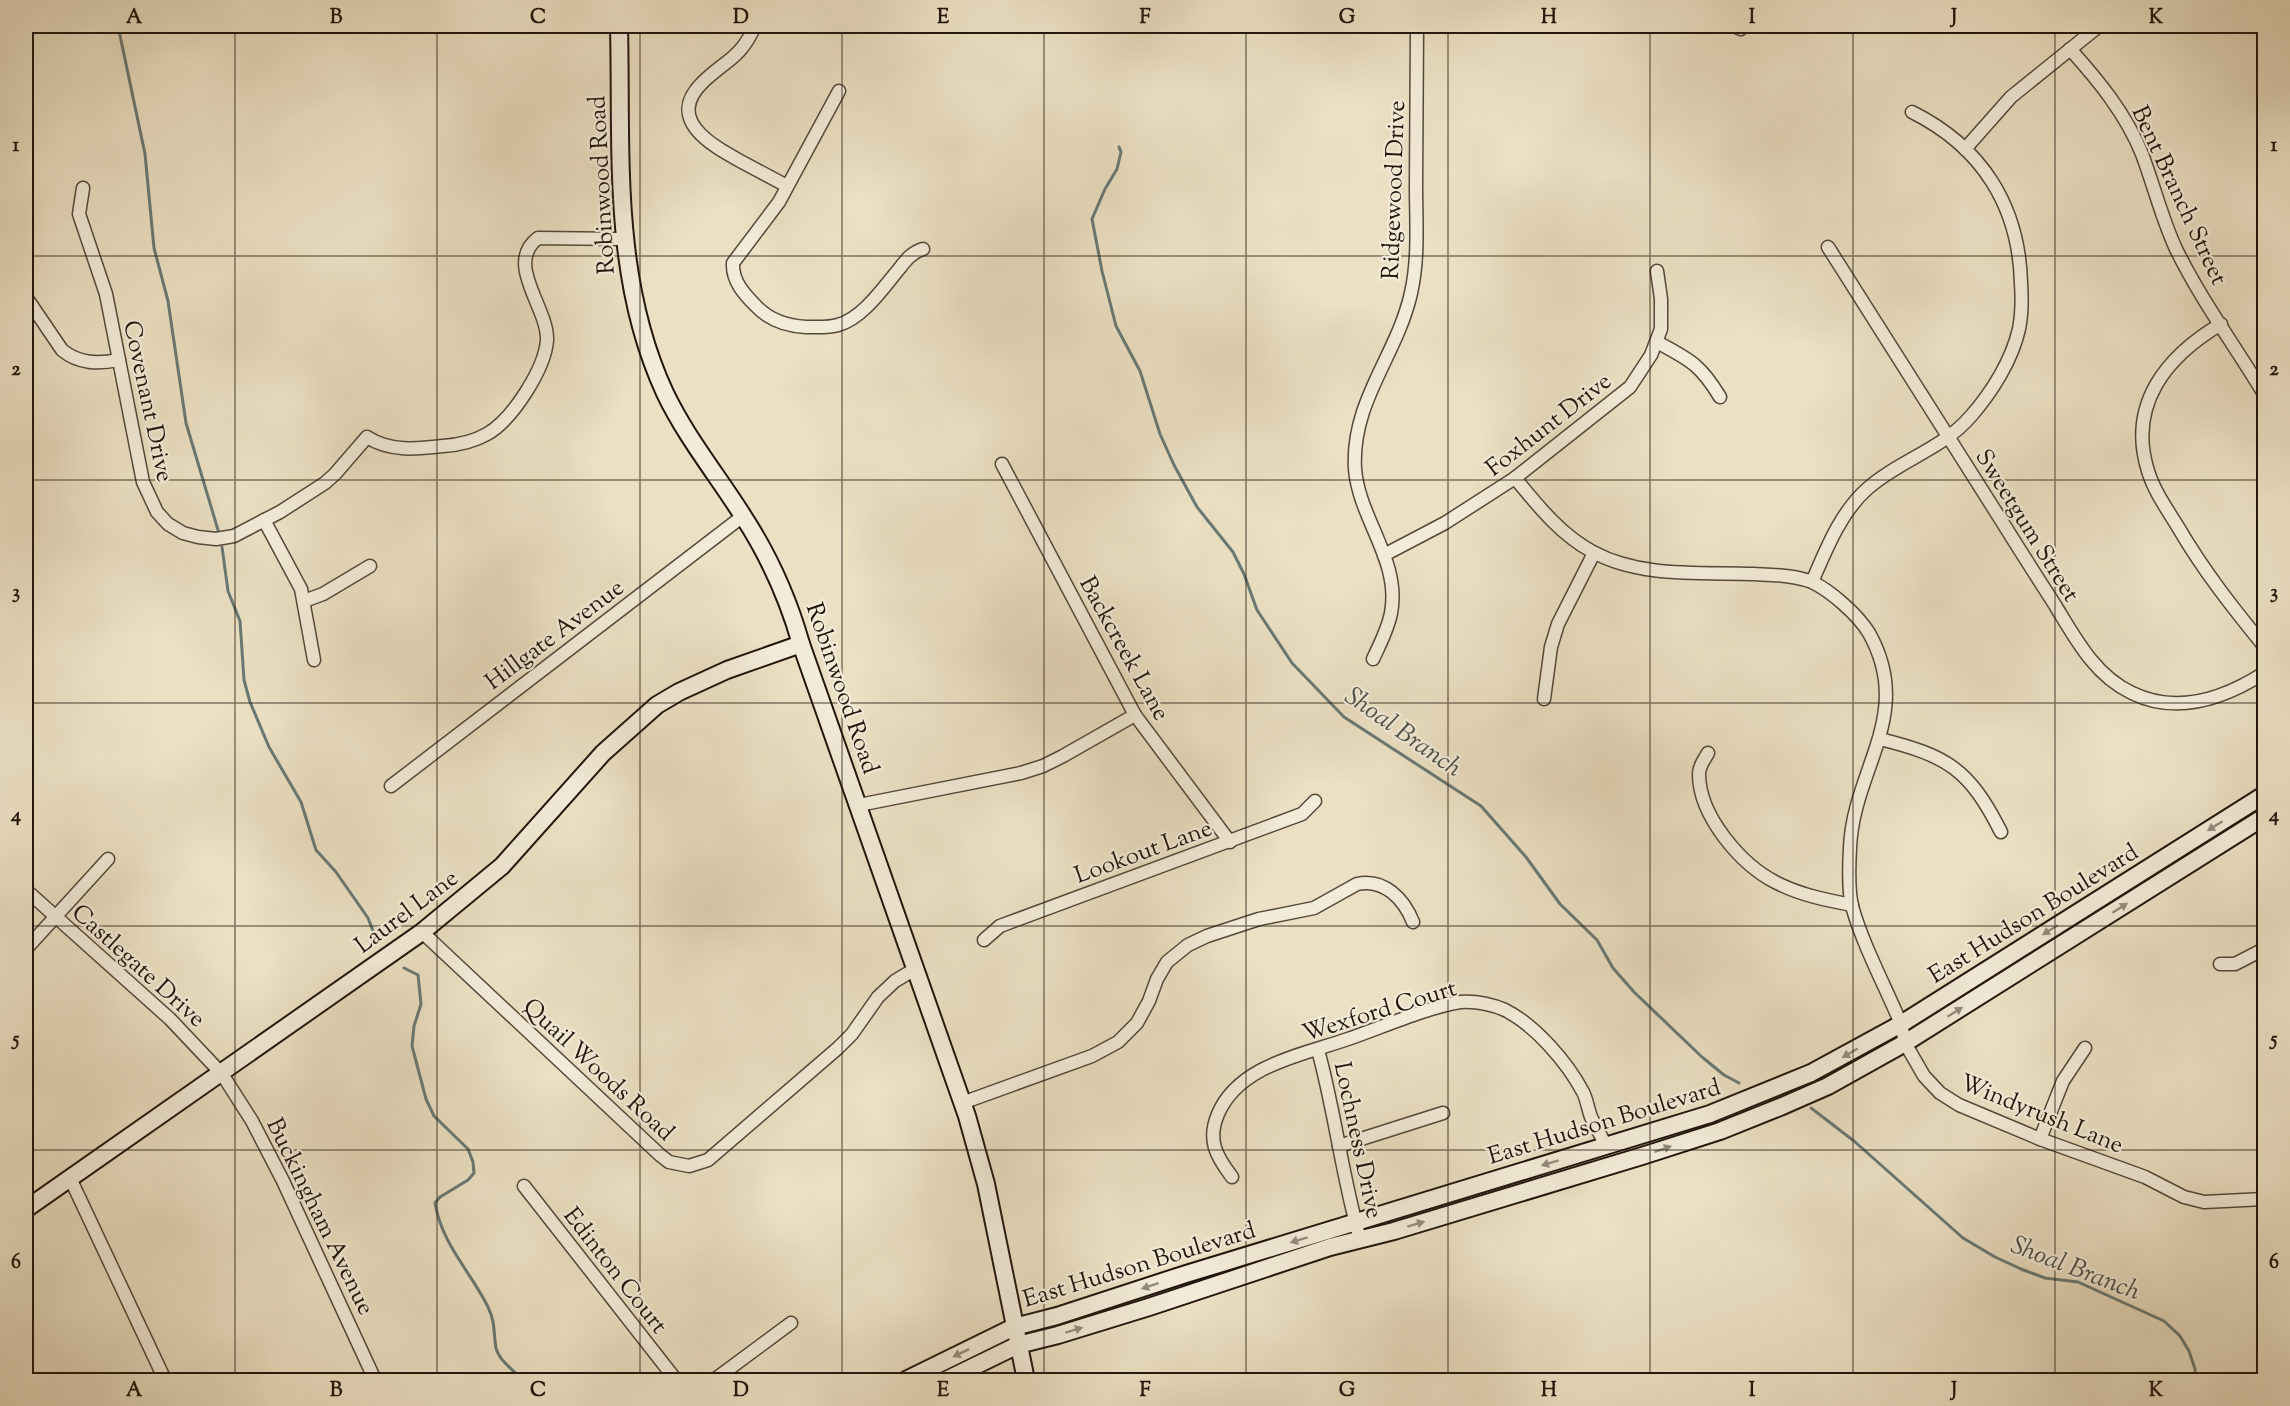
<svg xmlns="http://www.w3.org/2000/svg" width="2290" height="1406" font-family="'Sorts Mill Goudy',serif">
<style>
.lines{fill:none;stroke-linecap:round;stroke-linejoin:round}
.stream{stroke:#697974;stroke-width:3}
.street-casing{stroke:#54483a;stroke-width:15}
.secondary-casing{stroke:#22150d;stroke-width:20}
.street{stroke:#f2ebd8;stroke-width:12}
.secondary{stroke:#f2ebd8;stroke-width:16}
.oneway{fill:#948b7d}
.grid{fill:none;stroke:#22150d;stroke-width:1.5;stroke-opacity:0.55}
.labels{text-anchor:middle;stroke-width:4.5;stroke-linejoin:round;paint-order:stroke}
.street-label{font-size:24px;fill:#22150d;stroke:#f2ebd8}
.water-label{font-size:26px;font-style:italic;fill:#4c4f49;stroke:#f2ebd8}
.neatline{fill:none;stroke:#22150d;stroke-width:2}
.grid-label{font-size:20px;text-anchor:middle;font-weight:bold;fill:#22150d}
</style>
<rect width="100%" height="100%" fill="#ebe0c3"/>
<filter id="stains"><feTurbulence type="fractalNoise" baseFrequency=".00333" numOctaves="4"/><feColorMatrix values="0 0 0 0 .2 0 0 0 0 .09 0 0 0 0 .02 0 0 0 .5 -.17"/></filter>
<radialGradient id="worn" r=".72"><stop offset=".6" stop-color="#630" stop-opacity="0"/><stop offset="1" stop-color="#630" stop-opacity=".3"/></radialGradient>
<g class="lines">
<g class="stream">
<path d="M118,26L145,154L154,248L168,301L186,423L218,530"/>
<path d="M1119,147L1121,152L1117,169L1105,189L1092,219L1102,271L1116,326L1140,371L1160,434L1174,465L1197,507L1233,552L1244,574L1257,610L1292,663L1344,717L1481,806L1526,857L1560,904L1597,940L1613,968L1634,992L1702,1057L1724,1075L1739,1083"/>
<path d="M222,547L228,591L240,621L244,680L250,702L269,747L301,802L316,850L336,872L368,918L375,936"/>
<path d="M404,968L418,975L421,1004L414,1026L412,1046L426,1099L434,1116L468,1149L473,1162L474,1173L468,1180L440,1197L435,1203C442,1245 471,1272 488,1307C496,1324 493,1332 496,1348C499,1361 514,1370 522,1380"/>
<path d="M1811,1108L1854,1141L1963,1238L1995,1257L2021,1269L2045,1278L2078,1282L2164,1321L2180,1336L2189,1351L2195,1369L2196,1380"/>
</g>
<defs>
<g id="street">
<path d="M755,26C740,59 727,59 703,82C664,120 713,146 742,162C757,170 772,178 787,186"/>
<path d="M1734,26L1741,29"/>
<path d="M2070,49C2098,80 2126,114 2142,154C2154,186 2162,219 2176,249C2201,300 2235,346 2264,394"/>
<path d="M839,91L779,202L733,263C732,281 744,294 756,306C769,320 788,326 806,327C817,327 828,328 838,325C863,318 883,288 899,269C906,260 912,252 923,249"/>
<path d="M1965,149L2011,97L2099,26"/>
<path d="M83,188L79,214L106,294L143,482L157,512L168,524L183,533L198,537L216,539L234,536L280,512L325,483L335,474L367,437C390,452 417,449 443,446C458,445 473,442 487,434C512,420 545,369 547,340C548,307 504,264 538,238L623,239"/>
<path d="M1828,247C1886,338 1943,429 2001,520C2019,549 2037,577 2055,605C2075,638 2095,676 2132,693C2177,715 2225,698 2264,673"/>
<path d="M26,297L62,350C79,364 98,364 119,360"/>
<path d="M2221,324C2167,356 2127,404 2148,471C2154,491 2167,509 2178,527C2203,570 2233,608 2264,646"/>
<path d="M1657,342C1690,360 1700,364 1720,397"/>
<path d="M1002,464L1135,715L1230,842"/>
<path d="M1515,478C1538,506 1561,535 1593,552C1641,578 1701,572 1754,574C1772,575 1794,575 1812,582C1831,591 1858,615 1869,633C1915,715 1853,769 1850,848C1849,866 1848,889 1852,906C1862,943 1886,988 1901,1024L1905,1043L1924,1076L1940,1093L1959,1105L2040,1139L2145,1177L2184,1197L2204,1202L2264,1199"/>
<path d="M264,520L301,589L314,660"/>
<path d="M1384,555L1445,523L1515,478L1630,387L1651,355L1661,329V299L1657,271"/>
<path d="M1812,582C1826,550 1840,513 1867,489C1898,461 1943,449 1971,416C1992,392 2012,360 2019,329C2022,314 2022,298 2021,283C2019,206 1982,147 1912,112"/>
<path d="M304,601L323,594L370,566"/>
<path d="M1373,659C1380,644 1388,629 1391,613C1401,561 1359,519 1355,469C1351,401 1397,356 1411,293C1419,258 1416,221 1416,185C1416,132 1417,79 1417,26"/>
<path d="M1544,699L1551,647L1558,624L1594,553"/>
<path d="M1880,739C1948,756 1969,769 2001,832"/>
<path d="M1708,753C1704,760 1699,766 1699,774C1699,816 1741,865 1777,883C1801,895 1826,900 1852,905"/>
<path d="M391,786L743,516"/>
<path d="M859,805L1021,773L1043,766L1063,756L1135,715"/>
<path d="M26,890L170,1019L222,1074L252,1121L283,1181L375,1380"/>
<path d="M422,932L660,1155L669,1162L689,1166L708,1160L838,1048L852,1034L878,997L895,981L915,969"/>
<path d="M984,940L1000,926L1302,814L1315,801"/>
<path d="M26,949L108,859"/>
<path d="M2220,964H2235L2264,949"/>
<path d="M1318,1050C1335,1112 1342,1176 1360,1239"/>
<path d="M962,1103L1092,1056L1118,1042L1137,1023L1149,1001L1157,979L1167,962L1188,945L1207,936L1259,919L1314,908L1357,884C1384,878 1404,899 1413,922"/>
<path d="M2040,1139L2063,1081L2085,1048"/>
<path d="M1339,1146L1443,1113"/>
<path d="M1232,1177C1216,1156 1207,1140 1218,1114C1239,1065 1302,1055 1348,1039C1380,1028 1428,1007 1460,1002C1475,1001 1491,1004 1505,1010C1535,1025 1567,1062 1583,1092C1587,1100 1588,1109 1591,1117C1596,1127 1601,1136 1606,1146"/>
<path d="M70,1178L165,1380"/>
<path d="M524,1186L676,1380"/>
<path d="M714,1380L791,1323"/>
</g>
<g id="secondary">
<path d="M619,26C622,150 611,277 665,393C686,437 717,475 743,516C769,556 788,598 801,644L967,1116L986,1184L1026,1380"/>
<path d="M26,1209L422,932L502,866L603,753L657,705L679,692L727,670L801,644"/>
<path d="M906,1380L1014,1327L1057,1316L1186,1274L1710,1114L1811,1073L1901,1024L2264,795"/>
<path d="M946,1380L1018,1345L1058,1335L1149,1307L1330,1247L1394,1231L1642,1156L1720,1131L1780,1107L1828,1086L1905,1043L2264,817"/>
</g>
</defs>
<use href="#street" class="street-casing"/>
<use href="#secondary" class="secondary-casing"/>
<use href="#street" class="street"/>
<use href="#secondary" class="secondary"/>
</g>
<defs><path id="oneway-solid" d="M-6-.8H1V-3.2L6.5 0L1 3.2V.8H-6Z" transform="scale(1.5)"/></defs>
<g class="oneway">
<use href="#oneway-solid" transform="translate(2215 826) rotate(148)"/>
<use href="#oneway-solid" transform="translate(2120 908) rotate(-32)"/>
<use href="#oneway-solid" transform="translate(2050 930) rotate(148)"/>
<use href="#oneway-solid" transform="translate(1955 1012) rotate(-32)"/>
<use href="#oneway-solid" transform="translate(1850 1053) rotate(150)"/>
<use href="#oneway-solid" transform="translate(1663 1149) rotate(-19)"/>
<use href="#oneway-solid" transform="translate(1550 1163) rotate(163)"/>
<use href="#oneway-solid" transform="translate(1416 1224) rotate(-17)"/>
<use href="#oneway-solid" transform="translate(1299 1240) rotate(163)"/>
<use href="#oneway-solid" transform="translate(1150 1286) rotate(162)"/>
<use href="#oneway-solid" transform="translate(1074 1330) rotate(-17)"/>
<use href="#oneway-solid" transform="translate(961 1353) rotate(154)"/>
</g>
<path class="grid" d="M235,26V1380M437,26V1380M640,26V1380M842,26V1380M1044,26V1380M1246,26V1380M1448,26V1380M1650,26V1380M1853,26V1380M2055,26V1380M26,256H2264M26,480H2264M26,703H2264M26,926H2264M26,1150H2264"/>
<g class="labels">
<g class="street-label">
<text transform="translate(601 185) rotate(-93)" y="8">Robinwood Road</text>
<text transform="translate(1393 190) rotate(-88)" y="8">Ridgewood Drive</text>
<text transform="translate(2180 195) rotate(65)" y="8">Bent Branch Street</text>
<text transform="translate(149 401) rotate(78)" y="8">Covenant Drive</text>
<text transform="translate(1548 424) rotate(-38)" y="8">Foxhunt Drive</text>
<text transform="translate(2028 525) rotate(58)" y="8">Sweetgum Street</text>
<text transform="translate(554 634) rotate(-37)" y="8">Hillgate Avenue</text>
<text transform="translate(1125 648) rotate(61)" y="8">Backcreek Lane</text>
<text transform="translate(843 688) rotate(71)" y="8">Robinwood Road</text>
<text transform="translate(1143 851) rotate(-20)" y="8">Lookout Lane</text>
<text transform="translate(406 911) rotate(-37)" y="8">Laurel Lane</text>
<text transform="translate(2033 913) rotate(-32)" y="8">East Hudson Boulevard</text>
<text transform="translate(139 965) rotate(42)" y="8">Castlegate Drive</text>
<text transform="translate(1379 1010) rotate(-17)" y="8">Wexford Court</text>
<text transform="translate(599 1069) rotate(43)" y="8">Quail Woods Road</text>
<text transform="translate(2042 1113) rotate(22)" y="8">Windyrush Lane</text>
<text transform="translate(1604 1121) rotate(-17)" y="8">East Hudson Boulevard</text>
<text transform="translate(1359 1140) rotate(78)" y="8">Lochness Drive</text>
<text transform="translate(321 1216) rotate(64)" y="8">Buckingham Avenue</text>
<text transform="translate(1139 1264) rotate(-17)" y="8">East Hudson Boulevard</text>
<text transform="translate(616 1270) rotate(52)" y="8">Edinton Court</text>
</g>
<g class="water-label">
<text transform="translate(1404 731) rotate(35)" y="9">Shoal Branch</text>
<text transform="translate(2076 1267) rotate(21)" y="9">Shoal Branch</text>
</g>
</g>
<rect width="2290" height="1406" fill="none" stroke="#ebe0c3" stroke-width="66"/>
<rect x="33" y="33" width="2224" height="1340" class="neatline"/>
<g class="grid-label">
<text x="134" y="23">A</text>
<text x="336" y="23">B</text>
<text x="538" y="23">C</text>
<text x="741" y="23">D</text>
<text x="943" y="23">E</text>
<text x="1145" y="23">F</text>
<text x="1347" y="23">G</text>
<text x="1549" y="23">H</text>
<text x="1752" y="23">I</text>
<text x="1954" y="23">J</text>
<text x="2156" y="23">K</text>
<text x="16" y="151">1</text>
<text x="2274" y="151">1</text>
<text x="16" y="375">2</text>
<text x="2274" y="375">2</text>
<text x="16" y="598">3</text>
<text x="2274" y="598">3</text>
<text x="16" y="821">4</text>
<text x="2274" y="821">4</text>
<text x="16" y="1045">5</text>
<text x="2274" y="1045">5</text>
<text x="16" y="1268">6</text>
<text x="2274" y="1268">6</text>
<text x="134" y="1396">A</text>
<text x="336" y="1396">B</text>
<text x="538" y="1396">C</text>
<text x="741" y="1396">D</text>
<text x="943" y="1396">E</text>
<text x="1145" y="1396">F</text>
<text x="1347" y="1396">G</text>
<text x="1549" y="1396">H</text>
<text x="1752" y="1396">I</text>
<text x="1954" y="1396">J</text>
<text x="2156" y="1396">K</text>
</g>
<rect width="100%" height="100%" filter="url(#stains)"/>
<rect width="100%" height="100%" fill="url(#worn)"/>
</svg>
